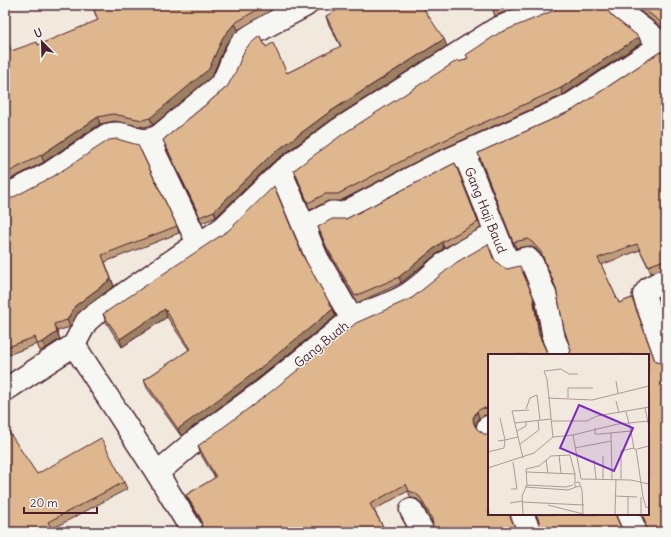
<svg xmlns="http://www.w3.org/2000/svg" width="671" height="537" font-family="Delius,sans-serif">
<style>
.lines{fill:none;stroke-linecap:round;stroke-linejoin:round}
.minor-casing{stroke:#4a1f2b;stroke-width:25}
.minor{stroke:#f6f6f2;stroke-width:22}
.wall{fill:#bf9d7b;stroke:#4a1f2b}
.shaded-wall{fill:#9b8064;stroke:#4a1f2b}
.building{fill:#deb78f;stroke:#4a1f2b}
.labels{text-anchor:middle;stroke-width:3;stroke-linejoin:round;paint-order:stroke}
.street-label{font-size:13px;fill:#4a1f2b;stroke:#f6f6f2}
.inset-road{fill:none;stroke:#ae9896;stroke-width:1}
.view{fill:#7b2cbf;fill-opacity:0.15;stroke:#7b2cbf;stroke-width:2}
.inset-edge{fill:none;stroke:#4a1f2b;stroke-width:2}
</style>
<rect width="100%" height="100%" fill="#f1e9de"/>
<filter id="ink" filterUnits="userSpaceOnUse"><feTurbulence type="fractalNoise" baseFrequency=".025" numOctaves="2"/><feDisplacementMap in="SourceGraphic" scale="8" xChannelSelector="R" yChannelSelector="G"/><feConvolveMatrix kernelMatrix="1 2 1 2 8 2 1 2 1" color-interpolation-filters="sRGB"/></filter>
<g filter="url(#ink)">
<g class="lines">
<defs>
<g id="minor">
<path d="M616,5L622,13L663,44"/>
<path d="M149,141L198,243"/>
<path d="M464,153L507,260L511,263L527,258L532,263L547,299L554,339L561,355"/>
<path d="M281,172L304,227L333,212L342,214L434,166L569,106L663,44L666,47"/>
<path d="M5,196L50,173L107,135C129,128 136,148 159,136L221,84C230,72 231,57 240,45C250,32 291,14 306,5"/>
<path d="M304,227L317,258L352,319"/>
<path d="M666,279L649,288L644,295L666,358"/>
<path d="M74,345L157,473L193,532"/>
<path d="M5,390L74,345L86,322L95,314L198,243L207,239L224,227L281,172L338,130L496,29L552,5"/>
<path d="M488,427L489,428"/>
<path d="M157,473L196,440L263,391L352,319C370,309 391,305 408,294C420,286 429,277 439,268C455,254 476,243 495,235"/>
<path d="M411,510L423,532"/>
<path d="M522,514L530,532"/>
<path d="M628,514L636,532"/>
</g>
</defs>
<use href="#minor" class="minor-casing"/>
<use href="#minor" class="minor"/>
</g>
<g class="wall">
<path d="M92,5H280L238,30L226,44L212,76L153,125L144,127L115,121L100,124L44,162L5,182V30L11,51L38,45L98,21Z"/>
<path d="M491,5H522L495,16Z"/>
<path d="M632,5H666V31Z"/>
<path d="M604,6L612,16L639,37L641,43L563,95L429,155L340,201H328L310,210L294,170L460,62L555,10Z"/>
<path d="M326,16L447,46L331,120L272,163L216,217L202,223L166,146L163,140L227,87L266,47L287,73L341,47L328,23Z"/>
<path d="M660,52L666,53V267L651,273L640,250L601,265L619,303L632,298L655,361L662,364L666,363V532H644L646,527L645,522L642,514H648V355H569L571,350L564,329L556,289L544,258L536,249L530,246L516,248L478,153L573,110Z"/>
<path d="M455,163L481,228L444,248L401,283L357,303L328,252L318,227L346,219Z"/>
<path d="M5,201L177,226L179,233L105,262L114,286L78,313L70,327L57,331L60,339L45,349L40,351L37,344L5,356Z"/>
<path d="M303,256L336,316L255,381L181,436L147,388L144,380L189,350L167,317L122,347L106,322L103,314Z"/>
<path d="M493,258L535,303L489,355V415H485L479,418L476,424L433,526L432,523L422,504L417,499L411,498L408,491L374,510L386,532H204L202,528V522L189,501L186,495L215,478L200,453L198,446L412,298Z"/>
<path d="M37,474L124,482L127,489L52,529L5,532Z"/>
</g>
<g class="shaded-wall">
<path d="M235,23L238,30L226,44L212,76L153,125L150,118L223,37Z"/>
<path d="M639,37L641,43L563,95L561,88Z"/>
<path d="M444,39L447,46L331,120L272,163L216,217L214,211L270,156L328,113Z"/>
<path d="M98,117L100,124L44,162L41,155Z"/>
<path d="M442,242L444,248L401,283L399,277Z"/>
<path d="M111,279L114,286L78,313L70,327L67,320L75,306Z"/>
<path d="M533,296L535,303L542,341L539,335Z"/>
<path d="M165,309L167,317L122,347L120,339Z"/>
<path d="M333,309L336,316L255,381L181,436L178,429Z"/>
<path d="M57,332L60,339L45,349L43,342Z"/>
<path d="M5,369L7,374L5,375Z"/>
<path d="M477,411L479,418L476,424V431L474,424L473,418Z"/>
</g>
<g class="building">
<path d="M92,5H265L235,23L223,37L209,69L150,118L142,120L113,114L98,117L41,155L5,174V31L11,51L37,42L38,45L98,20Z"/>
<path d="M347,5H421L444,39L328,113L270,156L214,211L200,217L163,140L227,87L235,73L245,49L257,38L260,36L266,47L273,43L287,73L341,46L326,16Z"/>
<path d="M491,5H503L493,9Z"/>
<path d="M560,5H603L612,16L639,37L561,88L427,148L338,194H325L308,203L294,170L343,134L458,60L460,62L468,58L466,55L499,33L555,10Z"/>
<path d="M638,5H666V26Z"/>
<path d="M660,52L666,53V261L664,260L648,266L637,244L598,258L619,303L632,298L655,361L662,364L666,363V532H644L646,527L645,521L642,514H648V355H569L571,350L564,329L556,288L541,252L533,243L528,239L513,242L478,153L573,110Z"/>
<path d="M117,139L138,145L177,226L102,255L111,279L75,306L67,320L54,324L57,332L43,342L37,344L35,337L5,348V201L8,200L54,176L109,140Z"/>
<path d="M455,163L478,222L442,242L399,277L355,296L326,246L318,227L332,219H346Z"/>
<path d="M274,186L303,256L333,309L253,374L178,429L144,380L190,349L165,309L120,339L103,314L229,230Z"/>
<path d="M488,244L493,258L501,266L507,269L520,266L533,296L539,335L548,355H489V409L483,408L477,411L473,418L474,424L477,429L484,434H489V514H509L516,530L517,532H431L433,526L432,519L420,497L415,493L409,491L406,484L370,504L386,532H204L202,528L201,519L186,495L216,477L198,446L268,394L356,323L412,298L457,262Z"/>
<path d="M7,429L37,474L101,438L124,482L48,522L53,532H5V430Z"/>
<path d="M536,514H615L622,530L623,532H538L540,527L539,521Z"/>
</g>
</g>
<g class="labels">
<g class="street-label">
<text transform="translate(486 210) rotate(68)" y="5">Gang Haji Baud</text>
<text transform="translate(321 344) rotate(-39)" y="5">Gang Buah</text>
</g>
</g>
<g transform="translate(488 354)">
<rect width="161" height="161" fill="#f1e9de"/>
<path class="inset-road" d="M128,27L130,39M60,44L104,46L161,32M80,44V34H105M128,47L131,59M157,54L161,73M38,55L42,44L49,41L52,66M138,58L143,77M12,64L17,86L30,83M63,67H99L109,62L161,53M27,69L63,65M107,74V80H111L143,77L146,95H148L155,143L158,153L161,154M29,77L38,72V67M123,79L124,125M85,81L93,125L143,126L161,130M65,83L59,25L56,17L73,15L81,20H90M32,90L51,76L50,66M87,94L123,87M149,95L161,92M0,98L16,94L17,86L10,87M71,101L73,119M35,104L24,57L41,56M58,106L60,119M106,106L108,125M0,114L46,99L65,83L85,81L130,70L161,67M39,118L87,120V128M115,125V102M133,125V97L146,94M39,131L78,133L85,131M92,132L88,133L86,129L91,128L94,136L95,160M37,133L80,136L88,133M23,135H29L25,108M127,142L149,143M140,143V160M153,143V160M0,148L1,160M34,148L96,151M22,149L34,147M60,151L95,160M35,160L34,142L39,131L38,115L51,112L63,102L82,101L87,120M127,160L128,125"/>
<path class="view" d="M91,51L145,74L126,117L72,94Z"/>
<rect width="161" height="161" class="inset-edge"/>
</g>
<rect width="671" height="537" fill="none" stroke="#f6f6f2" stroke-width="20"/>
<rect x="10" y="10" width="651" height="517" fill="none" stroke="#4a1f2b" stroke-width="1.5" filter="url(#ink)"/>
<g transform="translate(42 42) rotate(337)" stroke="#f6f6f2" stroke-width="3" paint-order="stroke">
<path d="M0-3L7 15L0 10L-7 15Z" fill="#4a1f2b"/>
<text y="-6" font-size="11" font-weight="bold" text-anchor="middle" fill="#4a1f2b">U</text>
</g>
<path d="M24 507v6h73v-6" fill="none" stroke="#4a1f2b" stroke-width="2"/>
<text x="30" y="507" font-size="12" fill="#4a1f2b" stroke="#f6f6f2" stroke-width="3" paint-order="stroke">20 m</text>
</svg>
